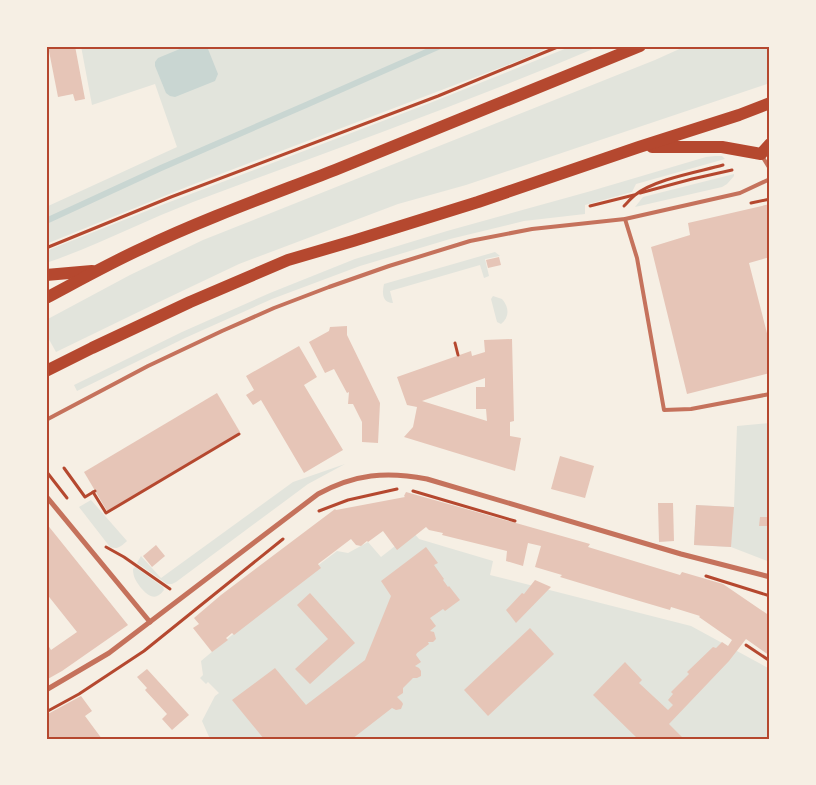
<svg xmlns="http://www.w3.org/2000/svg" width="816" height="785" font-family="'Archivo Narrow',sans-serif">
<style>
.green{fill:#e2e4dc}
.water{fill:#c9d6d2}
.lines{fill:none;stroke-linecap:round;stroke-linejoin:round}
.stream{stroke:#c9d6d2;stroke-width:6}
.building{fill:#e6c5b7;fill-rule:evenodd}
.path{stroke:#b5482f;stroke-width:3}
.service{stroke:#c5725c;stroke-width:4}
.minor{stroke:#c5725c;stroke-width:5}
.primary{stroke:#b5482f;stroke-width:12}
.neatline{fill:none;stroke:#b5482f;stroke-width:2}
</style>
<rect width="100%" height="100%" fill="#f6efe4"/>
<g class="green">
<path d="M81,46H552L523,59L189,186L46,244V207L177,147L155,84L92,105Z"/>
<path d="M572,46H600C466,103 329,151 193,202C144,221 96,246 46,263V251L159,206L430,103Z"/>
<path d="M686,46H770V83L466,185L398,204L239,264L159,302L56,352L46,334V320L130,275L203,240L655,60Z"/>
<path d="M715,156H722L725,159L636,184L632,192L585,205V214L524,221L450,239L360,266L272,299L185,338L77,391L74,385L182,332L270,293L355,259L447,231L591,191L706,157Z"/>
<path d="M734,174V176L727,184L722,187L635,207L643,197Z"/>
<path d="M495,252L500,256L485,259L489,276L484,278L480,265L390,291L393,303C382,303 382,293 384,284Z"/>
<path d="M493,296L502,299C509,307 510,317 501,324L497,322L491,299Z"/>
<path d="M770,423V562L731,547L694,545L696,505L734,507L737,426Z"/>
<path d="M345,464L308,484L176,582L172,584H167L137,563L141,556L161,578L293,482Z"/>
<path d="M91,500L127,541C121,546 118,550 110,547L79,507Z"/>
<path d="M413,532L419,539L493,561L490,575L691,626L770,669V739H210L202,721L215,696L219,693L208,682L206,684L200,678L203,675L201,661L286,590L337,551L348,553L368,542L381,557Z"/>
<path d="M135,567L163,587L164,590C156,601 149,597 141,588C136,581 133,577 133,569Z"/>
</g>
<path class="water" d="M187,46L204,47L208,49L218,74L215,81L175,97L170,96L166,93L155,66V62L158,58Z"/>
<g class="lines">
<path class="stream" d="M46,221L161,168L306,105L440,46"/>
</g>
<g class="building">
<path d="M48,46H75L85,99L75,101L73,94L58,97Z"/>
<path d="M770,204V257L749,263L770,345V373L687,394L651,247L690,235L688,223Z"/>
<path d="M499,257L501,265L488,268L486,260Z"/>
<path d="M347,326V335L380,403L378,443L362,442V422L353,404H348L349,392L347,393L334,369L325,373L309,342L329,331L330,327Z"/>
<path d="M512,339L514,421L510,422V436L521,438L515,471L404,437L413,427L417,407L407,405L397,377L471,351L472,356L485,352L484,340ZM485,378V387H476V409H486L487,421L422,401Z"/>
<path d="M299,346L317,377L304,385L343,450L304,473L261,400L253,405L246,395L254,390L246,376Z"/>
<path d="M217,393L240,432L107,511L84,472Z"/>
<path d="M560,456L594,466L585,498L551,489Z"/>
<path d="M406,492L590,544L588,547L647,565L680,575L682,572L723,584L770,616V656L746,639L729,661L669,724L684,739H638L593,695L625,662L642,680L639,683L668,710L673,705L668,700L673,694L671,692L689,674L687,672L713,647L716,648L722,642L728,646L732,640L699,617L700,616L671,607L670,610L636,600L560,577L562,575L535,567L541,546L528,543L523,566L506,561L507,551L442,535L443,533L429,530L426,527L397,550L383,531L368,542L367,541L361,546L356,545L351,539L318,564L321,568L234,635L232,633L226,638L228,640L212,652L193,628L199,624L194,618L221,595L335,509L336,510L405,497L404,496Z"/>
<path d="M658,503H673L674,541L659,542Z"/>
<path d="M696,505L734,507L731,547L694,545Z"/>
<path d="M760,517H770V526H759Z"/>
<path d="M46,523L128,625L62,671L46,680V642L51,650L77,632L46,593V565L48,563L46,561Z"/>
<path d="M156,545L165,556L152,567L143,556Z"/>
<path d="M426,547L438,563L434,565L444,579L443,580L448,587L449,586L460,600L445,611L443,609L430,618L436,626L430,631L434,632L436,639L433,642H428L429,644L417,653L416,655L421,662L415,666L419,668L421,671V676L417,678H413L403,688V693L397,697L402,702L403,704L401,709L396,710L392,708L352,739H264L232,700L275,668L306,705L365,660L391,596L381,581Z"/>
<path d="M535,580L551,587L516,623L506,610L522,593L524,594Z"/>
<path d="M310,593L355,643L310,684L295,669L328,639L297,605Z"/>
<path d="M530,628L554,654L488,716L464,690Z"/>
<path d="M147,669L189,715L172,730L162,719L167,714L145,690L147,688L137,677Z"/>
<path d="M81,696L92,711L85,716L102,739H46V715Z"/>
</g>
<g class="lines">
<g class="path">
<path d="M640,193L692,179L732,170"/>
<path d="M751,203L770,199"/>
<path d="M590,206L634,195"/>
<path d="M624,206C628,202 631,198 635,195C655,179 698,172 723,165"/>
<path d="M46,248L171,197L438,96L560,46"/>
<path d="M455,343L458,355"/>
<path d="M46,444L47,443"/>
<path d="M64,468L85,497L95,491"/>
<path d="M46,471L67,498"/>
<path d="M413,491L515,521"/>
<path d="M93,492L106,513L239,434"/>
<path d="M319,511L348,500L397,489"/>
<path d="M106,547L124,557L170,589"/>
<path d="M706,576L770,596"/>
<path d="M746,645L770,661"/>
<path d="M46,712L79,694L144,651L283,539"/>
</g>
<g class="service">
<path d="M762,156L770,169"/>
<path d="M625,219L637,258L664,410L691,409L770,394"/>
<path d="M46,420L148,366L222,331L274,308L329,287L389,266L470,241L532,229L625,219L740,193L770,179"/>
</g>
<g class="minor">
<path d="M46,496L150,622"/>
<path d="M46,690L109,653L318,494C355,474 386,471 427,479L681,554L770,577"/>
</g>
<g class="primary">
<path d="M652,147H722L761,154L770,144"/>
<path d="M46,275L92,271"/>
<path d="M46,298C78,281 110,263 143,248C206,218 271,195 335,170C437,129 538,87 640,46"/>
<path d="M46,371L92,348L190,302L288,260L353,241L478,202L639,147L739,115L770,103"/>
</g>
</g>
<rect width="816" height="785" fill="none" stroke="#f6efe4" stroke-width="95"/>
<rect x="48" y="48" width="720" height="690" class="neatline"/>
</svg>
